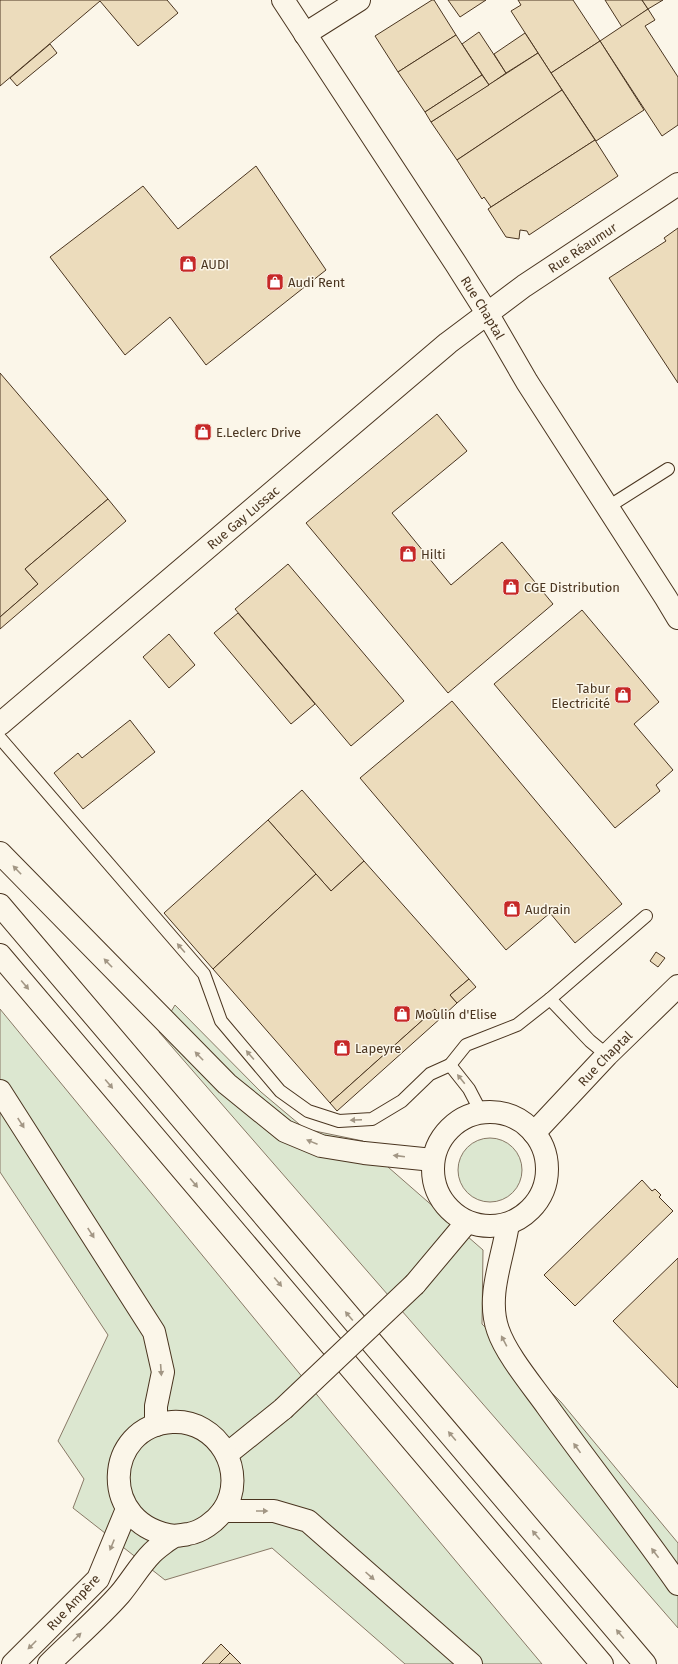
<svg xmlns="http://www.w3.org/2000/svg" width="678" height="1664" font-family="'Fira Sans',sans-serif">
<style>
.green{fill:#dce7d0;stroke:#887966}
.building{fill:#ecdcbc;stroke:#4a3520}
.lines{fill:none;stroke-linecap:round;stroke-linejoin:round}
.service-casing{stroke:#4a3520;stroke-width:14}
.minor-casing{stroke:#4a3520;stroke-width:24}
.secondary-casing{stroke:#4a3520;stroke-width:24}
.primary-casing{stroke:#4a3520;stroke-width:24}
.trunk-casing{stroke:#4a3520;stroke-width:24}
.service{stroke:#fbf6e9;stroke-width:12}
.minor{stroke:#fbf6e9;stroke-width:22}
.secondary{stroke:#fbf6e9;stroke-width:22}
.primary{stroke:#fbf6e9;stroke-width:22}
.trunk{stroke:#fbf6e9;stroke-width:22}
.primary-bridge-casing{stroke:#4a3520;stroke-width:24;stroke-linecap:butt}
.primary-bridge{stroke:#fbf6e9;stroke-width:22}
.oneway{fill:#a29684}
.labels{text-anchor:middle;stroke-width:3;stroke-linejoin:round;paint-order:stroke}
.street-label{font-size:13px;fill:#4a3520;stroke:#fbf6e9}
.poi-label{font-size:13px;fill:#4a3520;stroke:#fbf6e9;text-anchor:start}
</style>
<rect width="100%" height="100%" fill="#fbf6e9"/>
<g class="green">
<path d="M175,1005L261,1092L305,1129L363,1141L388,1167L483,1250L482,1324L561,1402L678,1543V1628L159,1032Z"/>
<path d="M0,1009L336,1418L542,1664H405L272,1548L165,1580L73,1508L84,1479L58,1441L108,1335L0,1172Z"/>
<circle cx="490" cy="1170" r="32"/>
</g>
<g class="building">
<path d="M0,0H167L178,13L138,46L100,1L0,86Z"/>
<path d="M432,0H434L456,35L398,72L375,36Z"/>
<path d="M448,0H486L460,17Z"/>
<path d="M518,0H573L600,41L551,73L511,11L521,5Z"/>
<path d="M605,0H642L648,9L622,27Z"/>
<path d="M642,0H663L648,9Z"/>
<path d="M648,9L655,20L645,26L678,77V125L662,136L600,41Z"/>
<path d="M479,32L506,73L489,85L462,44Z"/>
<path d="M525,33L538,53L506,73L494,54Z"/>
<path d="M456,35L482,75L425,112L398,72Z"/>
<path d="M600,41L644,110L596,141L551,73Z"/>
<path d="M50,44L57,53L17,86L10,78Z"/>
<path d="M538,53L562,90L457,160L431,122Z"/>
<path d="M482,75L489,85L431,122L425,112Z"/>
<path d="M562,90L595,140L491,207L484,197L482,199L457,160Z"/>
<path d="M595,140L618,176L529,235L527,231L520,230L519,239L506,237L488,209Z"/>
<path d="M256,166L326,270L206,365L170,317L125,355L50,257L143,186L178,229Z"/>
<path d="M678,228V383L609,278L666,241L664,238Z"/>
<path d="M0,373L108,499L25,569L38,584L0,617Z"/>
<path d="M437,414L467,451L392,513L451,585L502,542L553,604L448,693L306,523Z"/>
<path d="M108,499L126,521L0,629V617L38,584L25,569Z"/>
<path d="M288,564L404,701L351,746L235,609Z"/>
<path d="M582,610L659,702L634,724L673,770L656,785L660,791L615,828L494,684Z"/>
<path d="M238,613L315,704L291,724L214,633Z"/>
<path d="M169,634L195,665L169,688L143,657Z"/>
<path d="M452,701L622,904L575,943L550,913L506,950L360,778Z"/>
<path d="M130,720L155,752L83,809L54,773L78,753L82,758Z"/>
<path d="M302,790L364,861L331,891L268,820Z"/>
<path d="M268,820L316,874L213,969L164,913Z"/>
<path d="M364,861L469,979L450,995L457,1003L442,1017L435,1009L330,1103L213,969L316,874L331,891Z"/>
<path d="M656,952L665,958L658,967L650,961Z"/>
<path d="M469,979L476,987L457,1003L450,995Z"/>
<path d="M435,1009L442,1017L337,1111L330,1103Z"/>
<path d="M642,1180L652,1191L655,1189L661,1195L659,1197L673,1211L575,1306L544,1275Z"/>
<path d="M678,1258V1388L613,1321Z"/>
<path d="M221,1644L230,1653L219,1664H202Z"/>
<path d="M230,1653L241,1664H219Z"/>
</g>
<g class="lines">
<defs>
<g id="service">
<path d="M608,507L668,469"/>
<path d="M0,738L204,974L221,1021L280,1091L308,1111L339,1121L372,1119L402,1101L430,1074L450,1065L469,1089L481,1112"/>
<path d="M607,1055L590,1041L550,999L646,916"/>
<path d="M450,1065L466,1045L517,1025L550,999"/>
</g>
<g id="minor">
<path d="M305,34L359,0"/>
<path id="s1" d="M0,724L448,343L524,286L678,184"/>
</g>
<g id="secondary">
<path id="s2" d="M283,0L456,264L487,313L527,382L666,598L678,618"/>
<path id="s3" d="M534,1133L607,1055L678,986"/>
</g>
<g id="primary">
<circle cx="490" cy="1169" r="57"/>
<path d="M415,1284L467,1222"/>
<path d="M227,1454L283,1409"/>
<path d="M13,1664L98,1579L127,1509"/>
<path d="M49,1664C72,1641 99,1618 120,1594C131,1581 140,1565 152,1553C156,1549 171,1537 176,1536C180,1535 184,1535 188,1534C201,1532 215,1522 223,1511C249,1473 218,1419 172,1422C104,1426 97,1526 175,1536"/>
</g>
<g id="trunk">
<path d="M0,853L227,1084L285,1131L321,1146L364,1153L433,1160"/>
<path d="M0,905L645,1664"/>
<path d="M0,955L602,1664"/>
<path d="M0,1091L154,1332L163,1372L156,1406V1425"/>
<path d="M508,1224C503,1258 486,1296 498,1330C506,1354 532,1385 547,1406C590,1466 636,1524 678,1584"/>
<path d="M223,1511H274L308,1521L471,1664"/>
</g>
</defs>
<use href="#service" class="service-casing"/>
<use href="#minor" class="minor-casing"/>
<use href="#secondary" class="secondary-casing"/>
<use href="#primary" class="primary-casing"/>
<use href="#trunk" class="trunk-casing"/>
<use href="#service" class="service"/>
<use href="#minor" class="minor"/>
<use href="#secondary" class="secondary"/>
<use href="#primary" class="primary"/>
<use href="#trunk" class="trunk"/>
<defs>
<path id="primary-bridge" d="M283,1409L415,1284"/>
</defs>
<use href="#primary-bridge" class="primary-bridge-casing"/>
<use href="#primary-bridge" class="primary-bridge"/>
</g>
<defs><path id="oneway-solid" d="M-6-.8H1V-3.2L6.5 0L1 3.2V.8H-6Z"/></defs>
<g class="oneway">
<use href="#oneway-solid" transform="translate(17 870) rotate(-134)"/>
<use href="#oneway-solid" transform="translate(181 948) rotate(-131)"/>
<use href="#oneway-solid" transform="translate(108 963) rotate(-134)"/>
<use href="#oneway-solid" transform="translate(25 985) rotate(50)"/>
<use href="#oneway-solid" transform="translate(250 1055) rotate(-131)"/>
<use href="#oneway-solid" transform="translate(199 1056) rotate(-134)"/>
<use href="#oneway-solid" transform="translate(461 1079) rotate(-129)"/>
<use href="#oneway-solid" transform="translate(109 1084) rotate(50)"/>
<use href="#oneway-solid" transform="translate(356 1120) rotate(177)"/>
<use href="#oneway-solid" transform="translate(21 1123) rotate(57)"/>
<use href="#oneway-solid" transform="translate(312 1142) rotate(-158)"/>
<use href="#oneway-solid" transform="translate(399 1156) rotate(-173)"/>
<use href="#oneway-solid" transform="translate(194 1183) rotate(50)"/>
<use href="#oneway-solid" transform="translate(91 1233) rotate(57)"/>
<use href="#oneway-solid" transform="translate(278 1282) rotate(50)"/>
<use href="#oneway-solid" transform="translate(349 1316) rotate(-130)"/>
<use href="#oneway-solid" transform="translate(504 1341) rotate(-118)"/>
<use href="#oneway-solid" transform="translate(161 1370) rotate(86)"/>
<use href="#oneway-solid" transform="translate(452 1436) rotate(-130)"/>
<use href="#oneway-solid" transform="translate(577 1448) rotate(-126)"/>
<use href="#oneway-solid" transform="translate(262 1511)"/>
<use href="#oneway-solid" transform="translate(536 1535) rotate(-130)"/>
<use href="#oneway-solid" transform="translate(112 1545) rotate(112)"/>
<use href="#oneway-solid" transform="translate(655 1553) rotate(-127)"/>
<use href="#oneway-solid" transform="translate(370 1576) rotate(42)"/>
<use href="#oneway-solid" transform="translate(620 1634) rotate(-130)"/>
<use href="#oneway-solid" transform="translate(77 1637) rotate(-45)"/>
<use href="#oneway-solid" transform="translate(32 1645) rotate(135)"/>
</g>
<defs>
<symbol id="shop-square" viewBox="-11 -11 22 22"><rect x="-9" y="-9" width="18" height="18" rx="4" fill="#c62828" stroke="#fbf6e9"/><path d="M-5-2.5h2.3a2.7 3.5 0 0 1 5.4 0H5L5.5 6h-11ZM-1.5-2.5h3a1.5 2.3 0 0 0-3 0Z" fill="#fff"/></symbol>
</defs>
<g fill-rule="evenodd">
<use href="#shop-square" x="178" y="254" width="20" height="20"/>
<use href="#shop-square" x="265" y="272" width="20" height="20"/>
<use href="#shop-square" x="193" y="422" width="20" height="20"/>
<use href="#shop-square" x="398" y="544" width="20" height="20"/>
<use href="#shop-square" x="501" y="577" width="20" height="20"/>
<use href="#shop-square" x="613" y="685" width="20" height="20"/>
<use href="#shop-square" x="502" y="899" width="20" height="20"/>
<use href="#shop-square" x="392" y="1004" width="20" height="20"/>
<use href="#shop-square" x="332" y="1038" width="20" height="20"/>
</g>
<g class="labels">
<g class="street-label">
<text dy="5" stroke="none"><textPath href="#s1" startOffset="753">Rue Réaumur</textPath></text>
<text dy="5" stroke="none"><textPath href="#s2" startOffset="367">Rue Chaptal</textPath></text>
<text dy="5" stroke="none"><textPath href="#s1" startOffset="319">Rue Gay Lussac</textPath></text>
<text dy="5" stroke="none"><textPath href="#s3" startOffset="103">Rue Chaptal</textPath></text>
<text transform="translate(73 1602) rotate(-47)" y="5">Rue Ampère</text>
</g>
<g class="poi-label">
<text x="201" y="269">AUDI</text>
<text x="288" y="287">Audi Rent</text>
<text x="216" y="437">E.Leclerc Drive</text>
<text x="421" y="559">Hilti</text>
<text x="524" y="592">CGE Distribution</text>
<text x="610" y="693" text-anchor="end">Tabur<tspan x="610" dy="15">Electricité</tspan></text>
<text x="525" y="914">Audrain</text>
<text x="415" y="1019">Moulin d'Elise</text>
<text x="355" y="1053">Lapeyre</text>
</g>
</g>
</svg>
